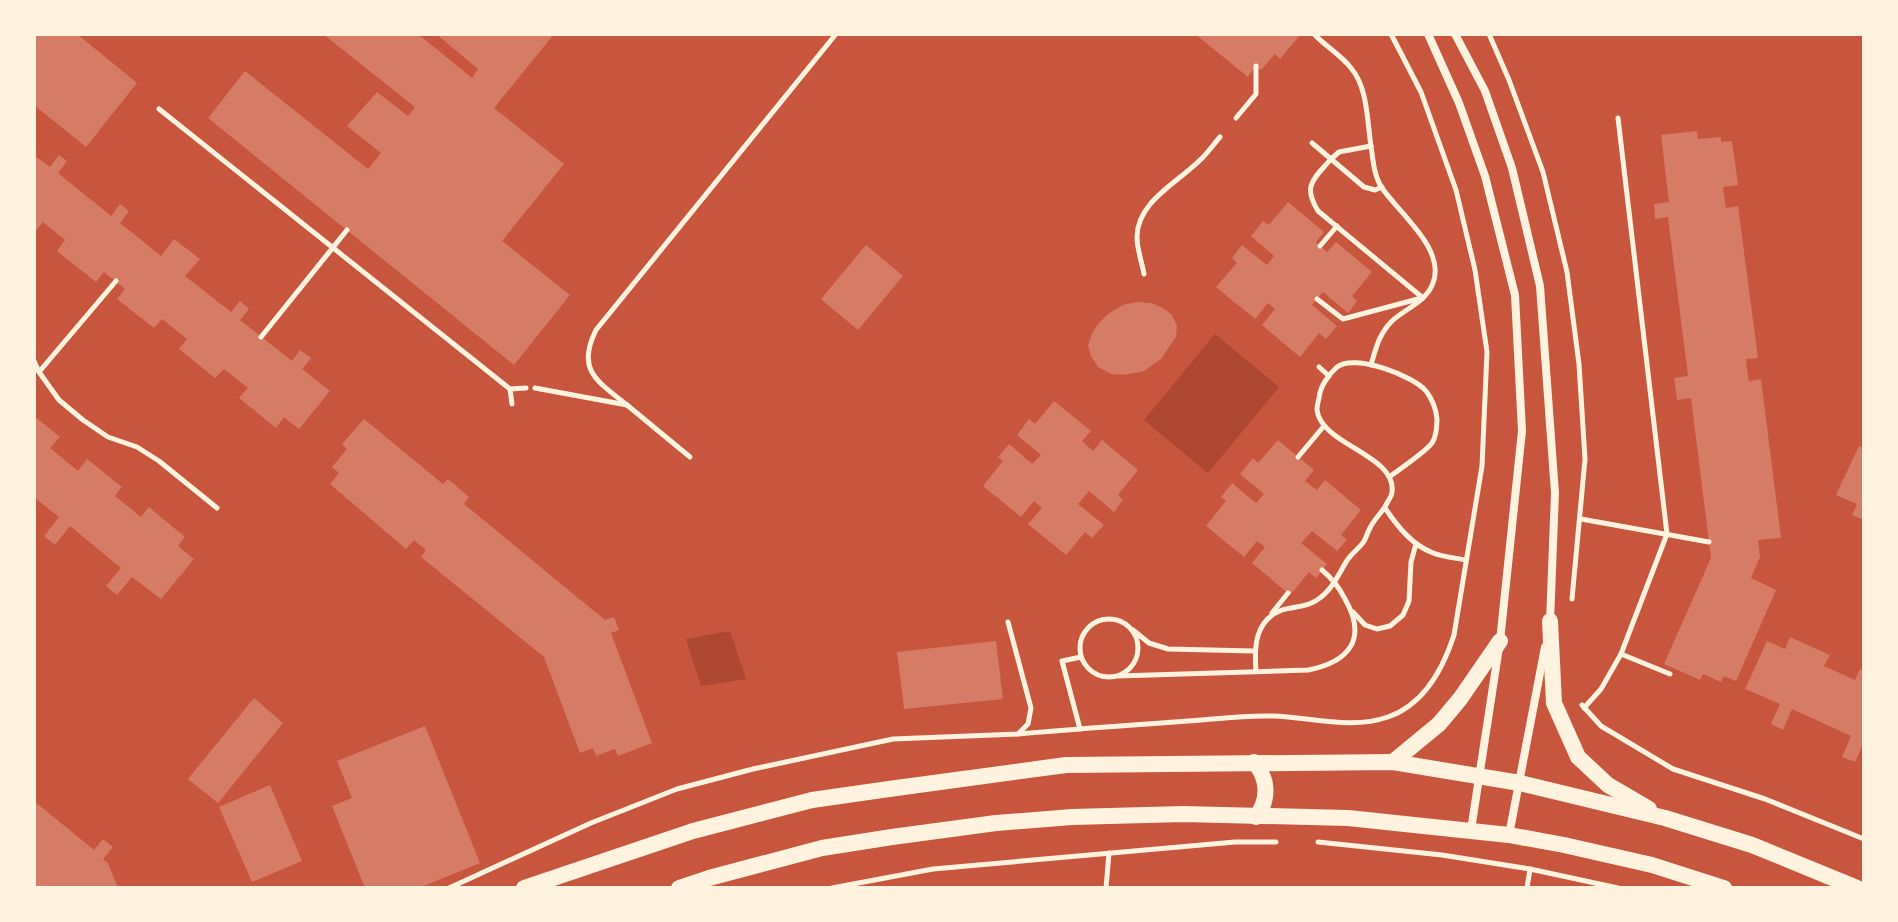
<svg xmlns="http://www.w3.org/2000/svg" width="1898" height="922" font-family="'Space Grotesk',sans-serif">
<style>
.green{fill:#ae4732}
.building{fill:#d67c66}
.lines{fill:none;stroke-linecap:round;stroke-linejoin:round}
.path{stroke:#fff3e0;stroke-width:5}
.minor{stroke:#fff3e0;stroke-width:8}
.secondary{stroke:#fff3e0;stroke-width:16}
</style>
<rect width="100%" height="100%" fill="#c8553d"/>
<g class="green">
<path d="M1215,334L1279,387L1208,473L1144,420Z"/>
<path d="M730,631L746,679L701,686L686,639Z"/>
</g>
<g class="building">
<path d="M35,34H77L137,83L86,147L34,105Z"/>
<path d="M323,34H418L472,78L478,69L436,34H554L494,108L564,164L502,241L570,295L514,365L208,118L245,71L368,169L381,153L347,126L377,92L408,116L415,107Z"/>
<path d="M1195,34H1301L1280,59L1275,54L1261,70L1256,66L1248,77Z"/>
<path d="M1697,131L1698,139L1721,137V142L1732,141L1738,185L1723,187L1726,208L1738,206L1758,358L1746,359L1747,369L1749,381L1761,379L1781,538L1758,540L1760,557L1751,578L1776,590L1736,681L1724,676L1721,682L1703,674L1700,680L1664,664L1711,558L1691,398L1677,400L1674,378L1688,376L1668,217L1655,219L1654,204L1669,202L1661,135Z"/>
<path d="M34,155L50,167L59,155L67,161L58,173L111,216L120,204L129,211L120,223L161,256L174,239L200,259L185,276L231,312L240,301L249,309L240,320L292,361L300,350L311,358L302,369L330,391L299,429L284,417L276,428L239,398L248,388L224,369L215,378L179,349L187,339L162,319L154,328L117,299L125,289L104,272L96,282L57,251L65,240L43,222L34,233Z"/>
<path d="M1288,202L1324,232L1316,242L1320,246L1327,252L1336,242L1372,272L1352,296L1357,301L1348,313L1323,292L1317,299L1312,305L1337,326L1326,339L1319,333L1300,357L1262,325L1275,309L1268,303L1255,319L1216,287L1237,263L1232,258L1242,245L1267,265L1274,256L1251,236L1263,221L1269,225Z"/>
<path d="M866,245L903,276L858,330L821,299Z"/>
<path d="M1137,302L1151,303L1163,308L1172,315L1177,326L1176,337L1161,359L1144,371L1124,375L1111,374L1098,367L1091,356L1088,345L1092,334L1097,325L1108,314L1123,305Z"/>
<path d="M1054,401L1091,431L1082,441L1093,451L1102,440L1138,470L1118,495L1123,500L1114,512L1089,491L1078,504L1104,525L1092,538L1085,532L1066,555L1028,524L1042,508L1034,501L1021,517L983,486L1003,461L998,457L1009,444L1032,464L1041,455L1017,435L1029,419L1035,424Z"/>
<path d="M34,416L60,437L50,448L78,471L87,459L122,487L115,496L141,517L149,507L185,537L178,546L194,559L161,599L132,577L117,595L106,586L121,568L70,526L55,545L44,536L59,517L34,497Z"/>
<path d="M364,419L443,484L448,479L469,497L464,504L605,620L614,617L619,630L611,633L652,743L618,756L615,749L596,756L593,748L580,753L544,657L421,557L426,550L414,540L406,549L330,484L339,473L332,467L347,449L342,444Z"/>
<path d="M1278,440L1314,470L1305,481L1317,490L1325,480L1361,510L1341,535L1347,540L1337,551L1312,531L1301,543L1327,564L1316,578L1309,572L1290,595L1252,563L1265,547L1257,541L1244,557L1206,526L1226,501L1221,497L1232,483L1256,503L1264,494L1240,474L1253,458L1258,463Z"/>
<path d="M1859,446L1864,449V520L1852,515L1857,504L1836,495Z"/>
<path d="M1790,637L1830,655L1824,666L1855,680L1860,669L1864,671V742L1855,762L1842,757L1851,736L1792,709L1783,730L1771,724L1780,704L1745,689L1767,641L1785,649Z"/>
<path d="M996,641L1003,699L904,709L897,652Z"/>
<path d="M254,698L283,723L218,803L188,779Z"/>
<path d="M425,726L480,863L419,888H365L332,806L352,798L337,761Z"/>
<path d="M270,785L302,861L252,882L219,807Z"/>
<path d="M34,801L94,850L103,839L113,847L103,859L108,863L118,888H34Z"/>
</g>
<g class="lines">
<g class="path">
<path d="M1489,34L1509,80L1543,172L1567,272L1579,364L1585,459L1572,599"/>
<path d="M159,109L510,389L526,388"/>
<path d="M1236,118L1256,94V66"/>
<path d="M1618,118L1667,534L1621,654L1670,674"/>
<path d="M1312,143L1331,159L1339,152L1371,146C1367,121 1368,88 1351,68C1341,55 1325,46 1314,34"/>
<path d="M1371,146C1373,160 1374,176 1382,188C1399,213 1446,249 1433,283C1427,301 1405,309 1392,321C1379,334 1376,348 1371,365"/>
<path d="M1382,187L1375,190L1364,187L1331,159C1314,179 1302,185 1318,211L1423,298"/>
<path d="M1320,246L1337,226"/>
<path d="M1144,274C1142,263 1137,249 1137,237C1137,202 1177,183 1199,161C1207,154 1213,145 1220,137"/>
<path d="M1317,299L1343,319L1418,299"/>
<path d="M261,337L347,230"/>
<path d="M34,361L39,372L59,400L83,420L108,437L137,447L159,461L217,508"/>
<path d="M1319,367L1329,376"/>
<path d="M39,372L116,281"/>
<path d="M535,388L627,405L690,457"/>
<path d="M510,389L512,404"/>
<path d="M627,405C597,381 576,370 596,330L836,34"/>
<path d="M1298,457L1324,426"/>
<path d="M1385,508C1398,527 1412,545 1433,553C1443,557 1456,558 1466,560"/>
<path d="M1581,519L1709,542"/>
<path d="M1353,612L1365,625L1377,629L1390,626L1403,615L1409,601L1411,562L1416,544"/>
<path d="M1272,613L1288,593"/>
<circle cx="1109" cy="648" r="29"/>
<path d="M1133,630L1149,643L1168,649L1254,651"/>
<path d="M1256,671C1254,647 1255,620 1282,610C1293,606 1306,608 1317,600C1331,591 1338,576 1346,562C1350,555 1357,550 1362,544C1367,539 1366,534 1370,528C1374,519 1383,512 1387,503C1389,499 1392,496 1392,492C1397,455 1321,445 1317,410C1317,406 1318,402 1319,398C1320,387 1328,375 1337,367C1354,353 1414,376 1426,391C1433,400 1436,409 1437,419C1437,426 1436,437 1432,443C1426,451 1399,470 1389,477"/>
<path d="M1118,676L1308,670C1349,662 1368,639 1345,599C1339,587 1333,579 1322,570"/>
<path d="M1582,705L1601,726L1673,769L1765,799L1864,839"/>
<path d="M1584,708L1601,689L1621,654"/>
<path d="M1080,729L1062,661L1081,657"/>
<path d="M1018,734C1075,729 1131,725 1188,721C1216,719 1245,715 1273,716C1310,717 1351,730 1388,717C1423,705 1443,669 1454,635L1482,466L1487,352L1475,270L1456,190L1421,92L1391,34"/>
<path d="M1318,842L1442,855L1530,869L1618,888"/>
<path d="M449,888L591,823L677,789L753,769L893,739L1018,734L1028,724L1031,708L1008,622"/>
<path d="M832,888L933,869L1235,842H1276"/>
<path d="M1106,888L1109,853"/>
<path d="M1527,888L1530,869"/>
</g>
<g class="minor">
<path d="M1428,34L1459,103L1485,176L1515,295L1522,431L1500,641L1471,830"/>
<path d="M1455,34L1485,91L1512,168L1540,286L1555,493L1550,622"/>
<path d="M1509,835L1545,647"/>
</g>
<g class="secondary">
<path d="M1550,621L1554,703L1578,757L1608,785L1649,809"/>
<path d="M1254,762C1269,779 1269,800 1256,817"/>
<path d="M1393,762L1439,724L1460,699L1500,641"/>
<path d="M524,888L693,831L812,800L889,789L1066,765L1393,762L1520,783L1665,818L1752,845L1857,888"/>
<path d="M679,888L709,878L822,848L892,837L996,823L1072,817L1183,814L1348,818L1509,835L1564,845L1652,865L1724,888"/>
</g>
</g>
<rect width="1898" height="922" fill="none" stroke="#fff3e0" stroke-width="72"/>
</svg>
